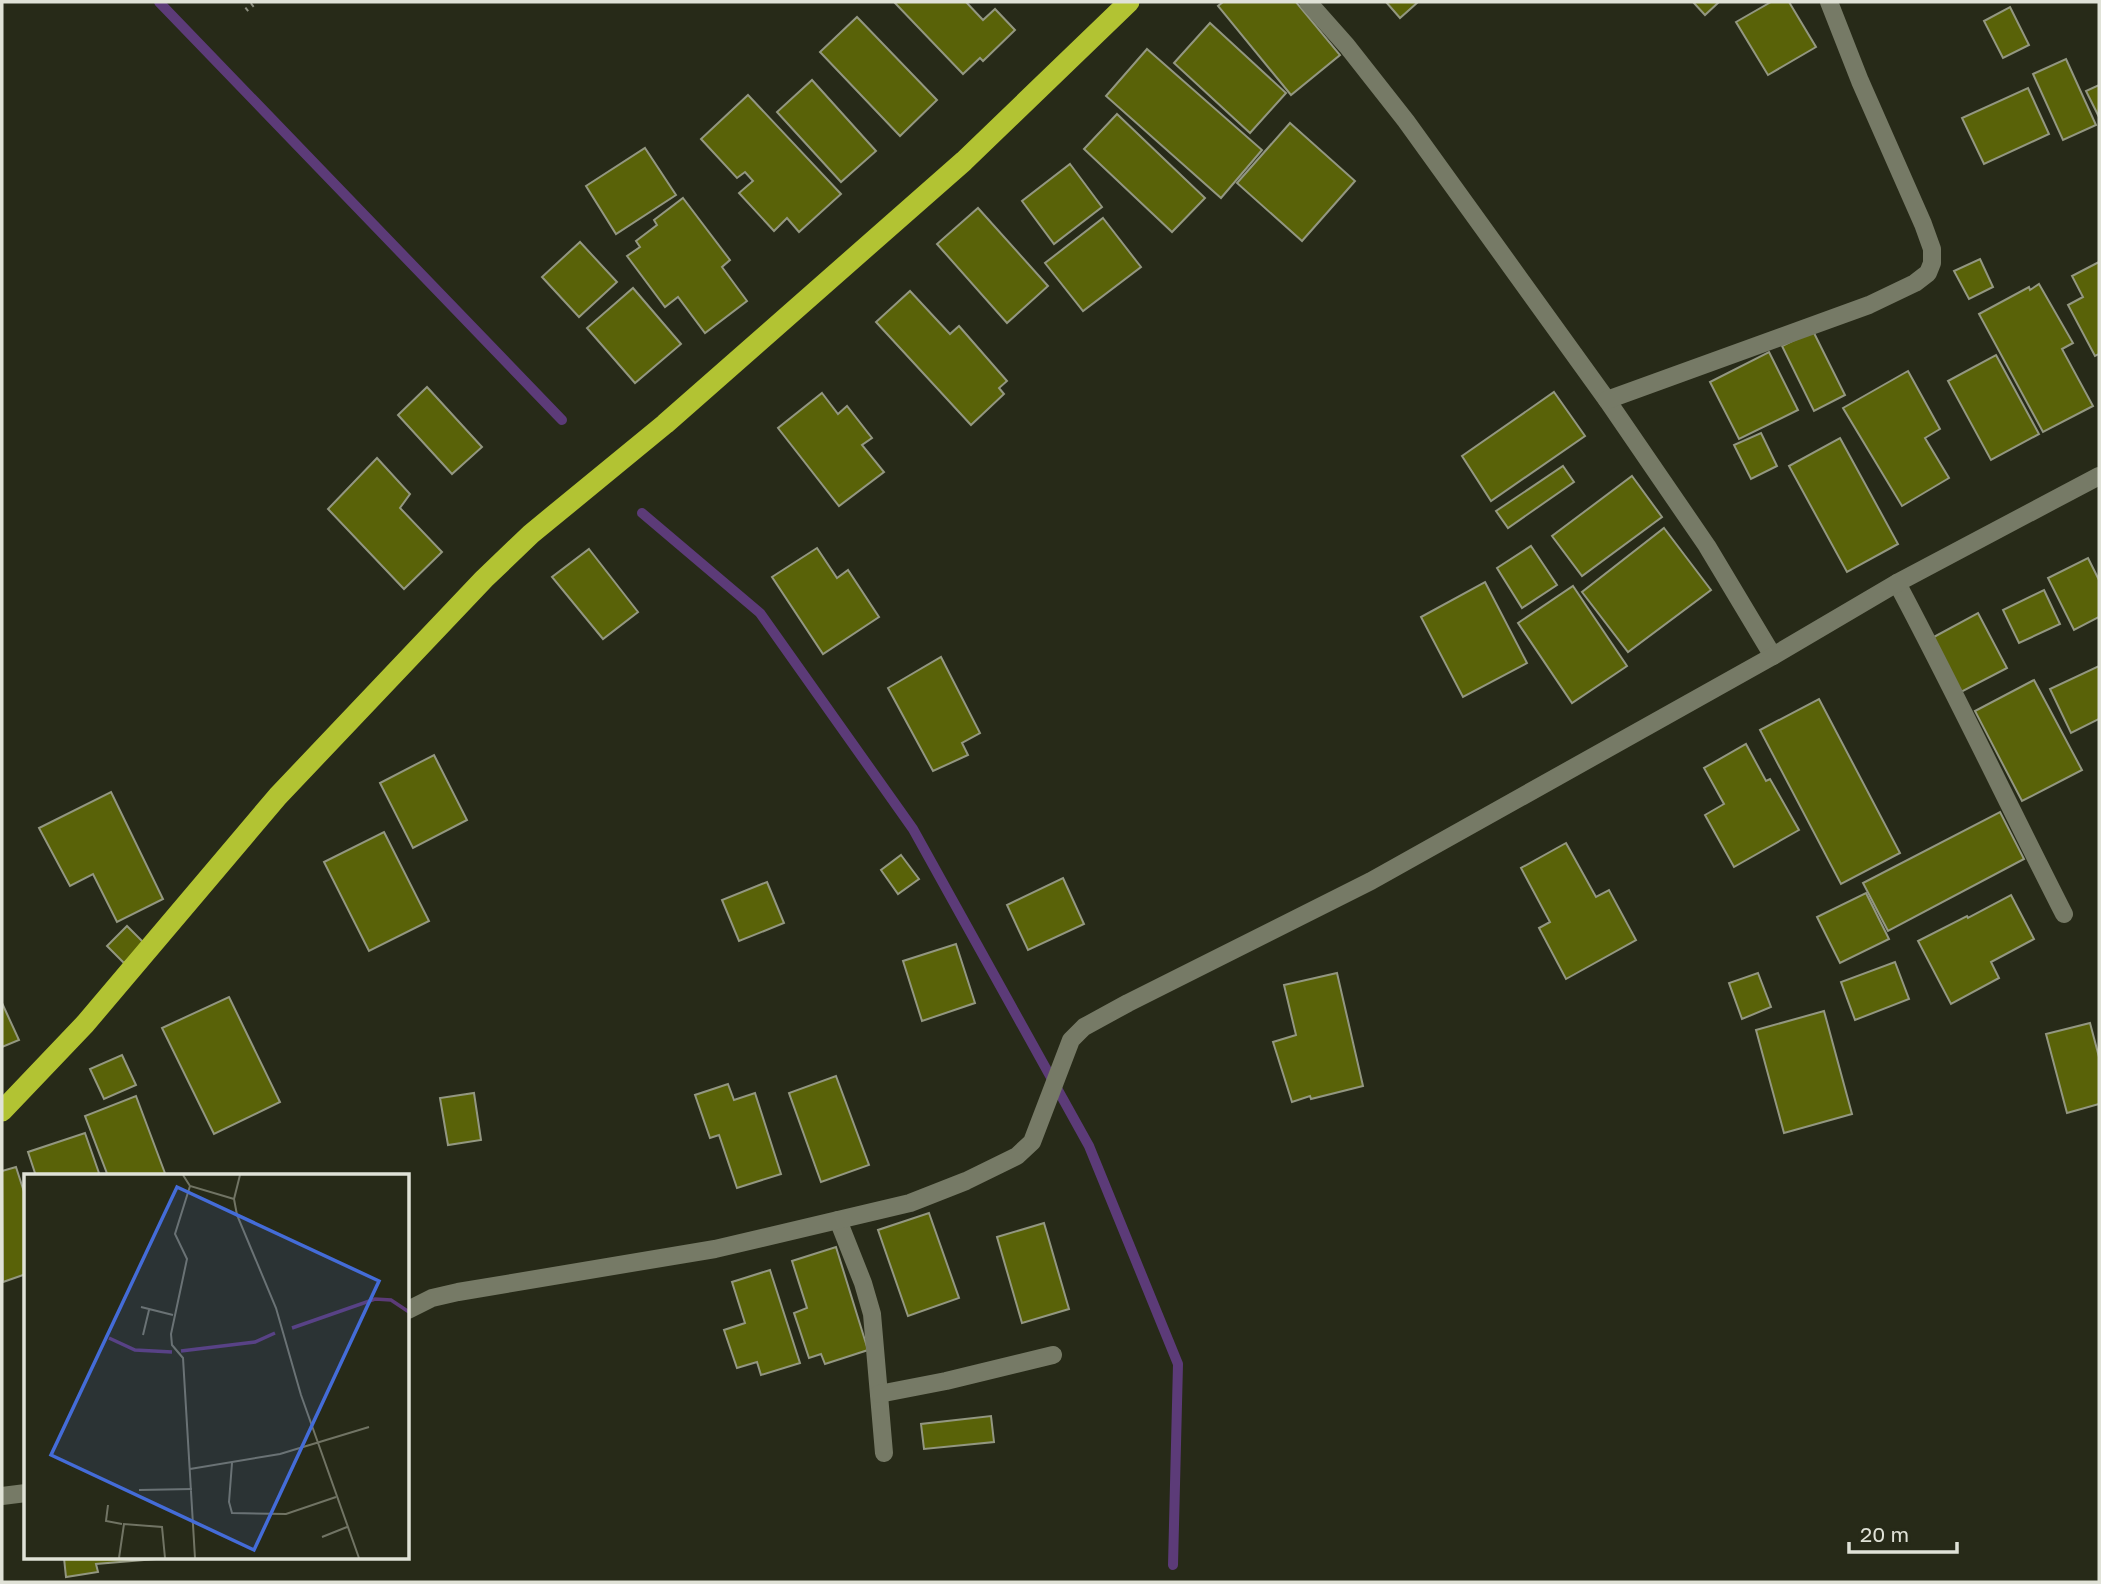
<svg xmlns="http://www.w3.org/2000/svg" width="2101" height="1584" font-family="'Golos Text',sans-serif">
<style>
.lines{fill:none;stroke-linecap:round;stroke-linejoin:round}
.stream{stroke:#5c3b78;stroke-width:10}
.building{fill:#596208;stroke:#939781;stroke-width:2}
.path{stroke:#8b8d7f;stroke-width:4.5;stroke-dasharray:2 5;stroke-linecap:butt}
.street{stroke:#767a66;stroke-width:18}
.highway{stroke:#b2c333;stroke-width:21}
.inset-river{fill:none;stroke:#5c3b78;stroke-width:3.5}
.inset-road{fill:none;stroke:#717464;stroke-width:2}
.view{fill:#446cd8;fill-opacity:0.15;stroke:#446cd8;stroke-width:3.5}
.inset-edge{fill:none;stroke:#e0e2d7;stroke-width:3.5}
</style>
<rect width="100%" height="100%" fill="#272a18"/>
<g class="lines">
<g class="stream">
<path d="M159,2L562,420"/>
<path d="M642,513L760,613L913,829L1089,1146L1178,1364L1173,1565"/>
</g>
</g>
<g class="building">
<path d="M894,2H966L983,20L995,9L1015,30L983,61L980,58L963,74Z"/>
<path d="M1223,2H1296L1340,55L1291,95L1218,6Z"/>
<path d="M1386,2H1418L1400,18Z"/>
<path d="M1693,2H1719L1705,15Z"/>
<path d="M1771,2H1789L1816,47L1768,75L1736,22Z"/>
<path d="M2010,7L2029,45L2003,58L1984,21Z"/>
<path d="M857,17L937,100L900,136L820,52Z"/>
<path d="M1210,23L1286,93L1250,133L1174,63Z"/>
<path d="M1147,49L1262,150L1221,198L1106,96Z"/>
<path d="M2066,59L2096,125L2063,140L2033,74Z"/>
<path d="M812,80L876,151L841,182L777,112Z"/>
<path d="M2099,85V117L2086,91Z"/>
<path d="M2028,88L2049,134L1984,164L1962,118Z"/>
<path d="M748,95L841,194L799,232L787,218L774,231L739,193L753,181L745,172L737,178L701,139Z"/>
<path d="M1117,114L1205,198L1172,232L1084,149Z"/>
<path d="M1290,123L1355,181L1302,241L1237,183Z"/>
<path d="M645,148L676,195L616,234L586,186Z"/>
<path d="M1070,164L1102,207L1054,244L1022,201Z"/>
<path d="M683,198L730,260L722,267L747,301L705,333L678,297L665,307L627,256L640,247L636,241L657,225L654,220Z"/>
<path d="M978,208L1048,286L1007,323L937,244Z"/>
<path d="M1103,218L1141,267L1083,311L1045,263Z"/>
<path d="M580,242L617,282L579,317L542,277Z"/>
<path d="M1980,259L1993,287L1969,299L1954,271Z"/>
<path d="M2099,262V354L2095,356L2068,305L2083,297L2072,276Z"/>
<path d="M2039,284L2073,343L2062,349L2093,406L2043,432L1979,314L2029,287L2030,290Z"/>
<path d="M633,288L681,344L635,383L587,328Z"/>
<path d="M910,291L950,334L959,326L1007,381L999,388L1004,394L971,425L876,322Z"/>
<path d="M1813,331L1845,395L1814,411L1782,346Z"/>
<path d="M1769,352L1798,410L1739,439L1710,382Z"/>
<path d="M1996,355L2039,434L1991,460L1948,381Z"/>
<path d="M1908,371L1940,429L1925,438L1949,478L1902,506L1843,408Z"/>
<path d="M427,387L482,447L452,474L398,415Z"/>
<path d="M1554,392L1585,436L1491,501L1462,456Z"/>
<path d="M822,393L838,414L847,406L872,438L862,445L884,472L839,506L778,428Z"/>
<path d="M1761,433L1777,466L1751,479L1734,445Z"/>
<path d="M1840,438L1898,544L1847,572L1789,466Z"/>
<path d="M377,458L410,494L400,508L442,552L404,589L328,509Z"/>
<path d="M1563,466L1574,482L1508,528L1496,511Z"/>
<path d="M1632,476L1662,517L1582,576L1552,536Z"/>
<path d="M1664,528L1711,590L1628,652L1582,592Z"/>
<path d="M1531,546L1557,585L1522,608L1497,568Z"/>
<path d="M817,548L837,578L848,570L879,617L823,654L772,577Z"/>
<path d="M589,549L638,612L603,639L552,577Z"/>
<path d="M2088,558L2099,580V617L2074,630L2048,578Z"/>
<path d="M1485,582L1527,663L1463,697L1421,617Z"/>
<path d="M1573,586L1627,666L1572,703L1518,623Z"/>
<path d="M2044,590L2060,624L2019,643L2003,610Z"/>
<path d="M1978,613L2007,668L1961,692L1932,638Z"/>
<path d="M941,657L980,733L962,743L968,755L933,771L888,688Z"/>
<path d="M2099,666V719L2071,733L2050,689Z"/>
<path d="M2034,680L2082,770L2022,801L1975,711Z"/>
<path d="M1819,699L1900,853L1841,884L1760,730Z"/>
<path d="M1746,744L1766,781L1770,779L1799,830L1734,867L1705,815L1724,804L1704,768Z"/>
<path d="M434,755L467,820L413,848L380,783Z"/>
<path d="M111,792L163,899L117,922L93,874L70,886L39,828Z"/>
<path d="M2000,812L2024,859L1888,931L1863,883Z"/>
<path d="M384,832L429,921L369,951L324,862Z"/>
<path d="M1566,843L1596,897L1609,890L1636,940L1566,979L1539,928L1550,922L1521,868Z"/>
<path d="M901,855L919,879L898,894L881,870Z"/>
<path d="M1063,878L1084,924L1028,950L1007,905Z"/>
<path d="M767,882L784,923L739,941L722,900Z"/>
<path d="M1866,893L1889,939L1840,963L1817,917Z"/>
<path d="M2011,895L2034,939L1991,962L1999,978L1951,1004L1918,941L1967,916L1968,918Z"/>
<path d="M127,926L144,943L124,963L107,946Z"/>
<path d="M956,944L975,1003L922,1021L903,961Z"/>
<path d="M1895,962L1909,999L1855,1020L1841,982Z"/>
<path d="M1337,973L1363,1086L1311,1099L1310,1096L1292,1102L1273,1042L1296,1035L1284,985Z"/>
<path d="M1758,973L1771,1007L1742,1019L1729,983Z"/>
<path d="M229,997L280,1102L214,1134L162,1028Z"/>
<path d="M2,1003L19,1040L2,1047Z"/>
<path d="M1824,1011L1852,1114L1784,1133L1756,1030Z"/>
<path d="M2090,1023L2099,1057V1104L2067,1113L2046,1034Z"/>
<path d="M122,1055L136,1085L104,1099L90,1069Z"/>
<path d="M836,1076L869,1165L821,1182L789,1093Z"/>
<path d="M728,1084L734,1100L755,1093L781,1174L737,1188L719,1135L710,1138L695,1095Z"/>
<path d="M474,1093L481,1140L448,1145L440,1098Z"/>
<path d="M136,1096L166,1176H108L85,1116Z"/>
<path d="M85,1133L100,1176H36L28,1152Z"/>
<path d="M16,1167L26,1198V1274L3,1282L2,1171Z"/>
<path d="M929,1213L959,1298L908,1316L878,1230Z"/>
<path d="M1044,1223L1069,1309L1022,1323L997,1237Z"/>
<path d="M836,1247L868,1350L825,1364L821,1354L809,1358L794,1313L807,1308L792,1261Z"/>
<path d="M770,1270L800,1363L761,1375L757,1362L737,1368L724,1330L745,1323L732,1282Z"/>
<path d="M991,1416L994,1442L924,1449L921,1424Z"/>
<path d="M64,1558H156L157,1559L96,1564L98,1572L66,1577Z"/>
</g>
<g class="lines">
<path class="path" d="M246,10L256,2"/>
<g class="street">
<path d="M1308,2L1347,46L1406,121L1607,400L1707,546L1773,656"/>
<path d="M1607,400L1869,305L1915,283L1928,273L1932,263V249L1923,224L1860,81L1829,2"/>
<path d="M1897,583C1955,692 2008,804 2064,914"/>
<path d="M838,1220L863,1283L872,1314L884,1453"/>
<path d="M408,1310L432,1298L458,1292L715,1249L910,1203L966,1181L1017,1156L1032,1142L1071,1040L1084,1027L1128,1003L1371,881L1773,656L1897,583L2099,476"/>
<path d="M879,1394L946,1381L1053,1355"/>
<path d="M2,1496L26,1493"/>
</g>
<path class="highway" d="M2,1111L85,1024L278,796L484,579L531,534L665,424L964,161L1129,2"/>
</g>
<g transform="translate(24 1174)">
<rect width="385" height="385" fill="#272a18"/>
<path class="inset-river" d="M268,154L351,125L367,126L385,138M85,164L111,176L148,178M157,177L231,168L251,159"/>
<path class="inset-road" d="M159,1L166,12L210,25M216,1L210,25L213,41L252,134L277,221L335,384M166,12L151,60L163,85L147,160L148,171L159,184L171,384M117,133L149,141M119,161L125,136M208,289L205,328L208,339L262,340L312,323M166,295L256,280L345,253M115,316L168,315M84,331L82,347L98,350M298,363L323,353M95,384L100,350L138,353L141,384"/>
<path class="view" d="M153,13L355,107L230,376L27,281Z"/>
<rect width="385" height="385" class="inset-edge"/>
</g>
<rect width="2101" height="1584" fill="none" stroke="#e0e2d7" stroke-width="7"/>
<path d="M1849 1542v10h108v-10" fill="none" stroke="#e0e2d7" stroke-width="3.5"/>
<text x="1860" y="1542" font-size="21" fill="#e0e2d7" stroke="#272a18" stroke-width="5" paint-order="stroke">20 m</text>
</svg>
